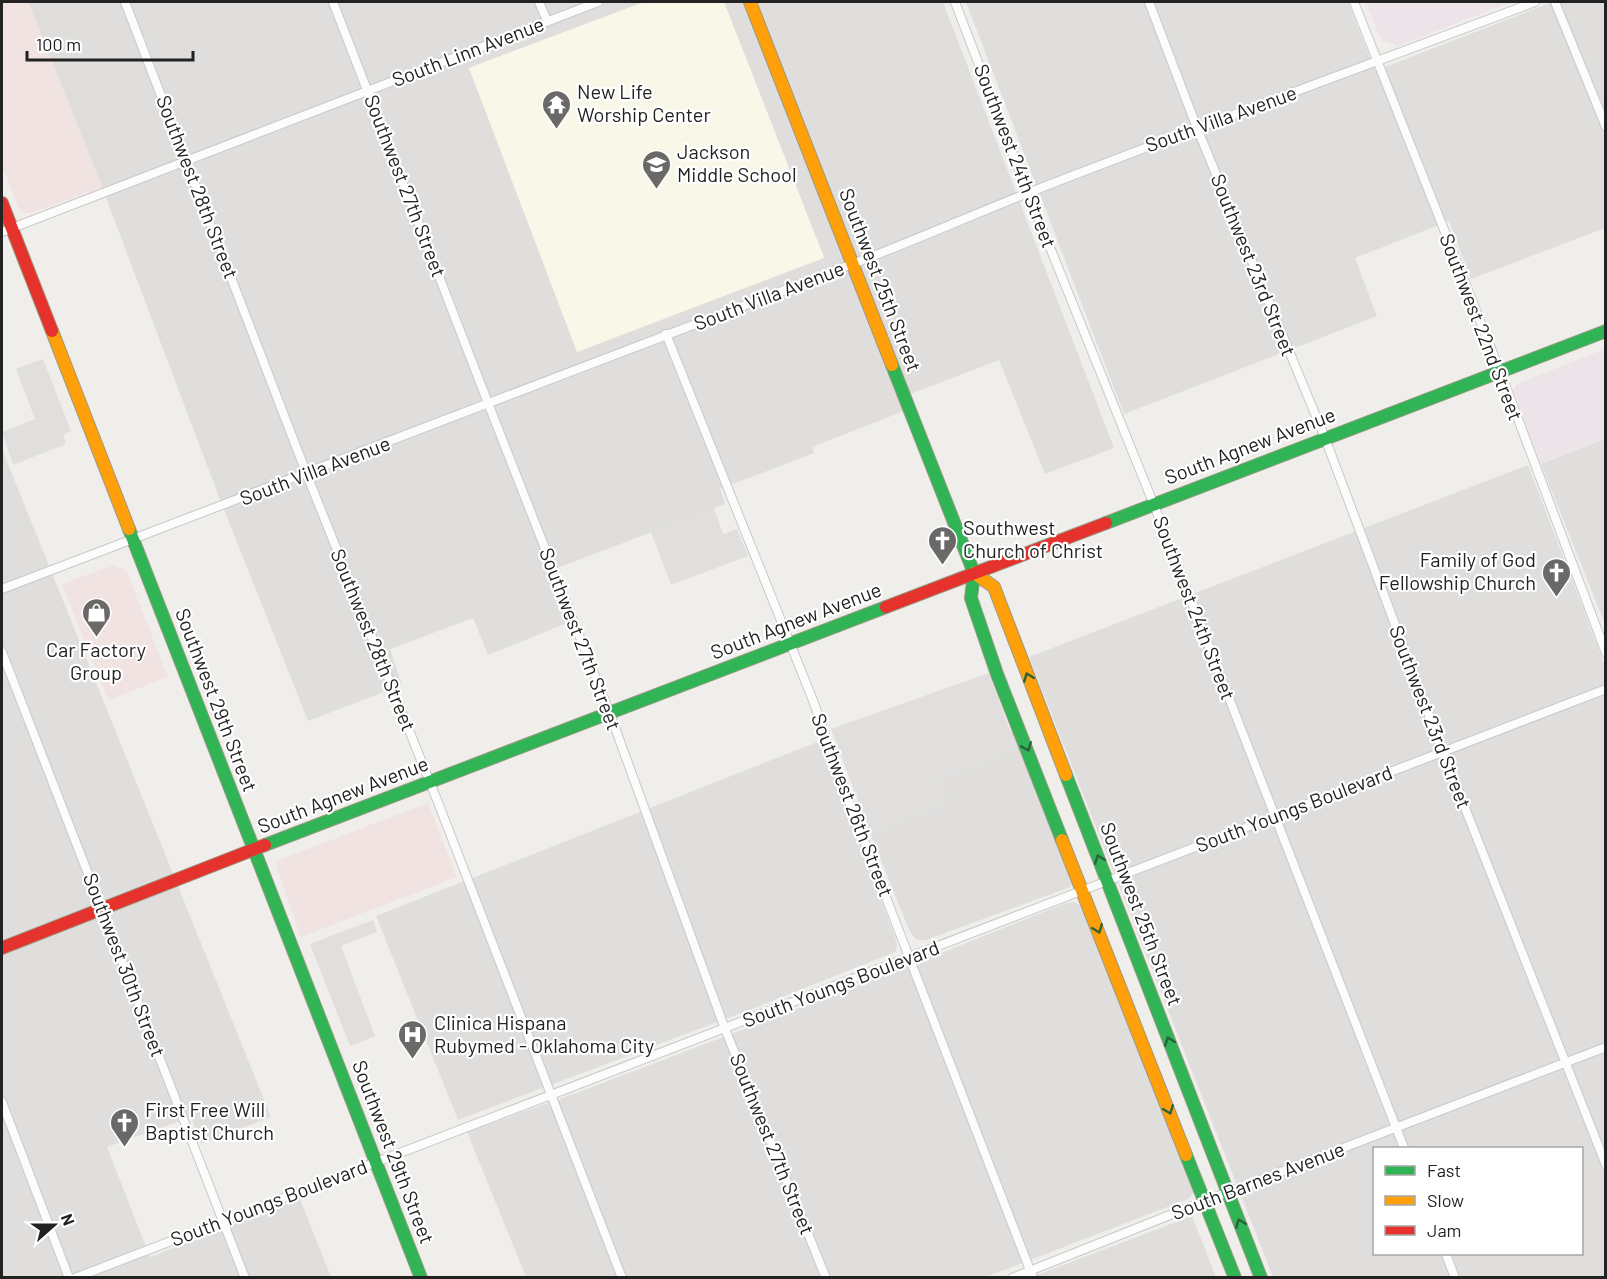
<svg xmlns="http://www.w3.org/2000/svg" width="1607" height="1279" font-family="Barlow,sans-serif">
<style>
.residential{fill:#dfdedc;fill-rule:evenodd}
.commercial{fill:#f1e3e1}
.industrial{fill:#ede4e9}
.education{fill:#f8f7e8}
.parking{fill:#e0dfde}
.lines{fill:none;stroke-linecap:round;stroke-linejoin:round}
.street-casing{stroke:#c9c8c7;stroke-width:10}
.fast-casing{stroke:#999a82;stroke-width:14}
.slow-casing{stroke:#999a82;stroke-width:14}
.jam-casing{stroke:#999a82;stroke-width:14}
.street{stroke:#fdfcfc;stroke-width:8}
.fast{stroke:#30b455;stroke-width:12}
.slow{stroke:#ff9f0a;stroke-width:12}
.jam{stroke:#e5322d;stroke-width:12}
.oneway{stroke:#286439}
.labels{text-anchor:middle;stroke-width:4.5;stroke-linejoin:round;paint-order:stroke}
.street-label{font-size:20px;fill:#222;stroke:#fff}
.poi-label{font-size:20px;fill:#222;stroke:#fff;text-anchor:start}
</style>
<rect width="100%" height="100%" fill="#f0eeeb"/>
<g class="residential">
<path d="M28,2H644L469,68L824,257L724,2H943L1114,448L1045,474L999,360L900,398L904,411L812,447L814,453L720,489L725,504L547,572L567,623L488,655L473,618L390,649L402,685L308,721L219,497L100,182Z"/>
<path d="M966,2H1348L1375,71L1552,2H1605V228L1471,279L1449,221L1355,258L1377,316L1124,414Z"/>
<path d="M1605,439V624L1541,464Z"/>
<path d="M2,449L271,1117L201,1144L191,1117L107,1147L150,1257L300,1199L331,1277H2Z"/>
<path d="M1528,465L1605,666V1277H1273L1029,657ZM1374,1148H1582V1254H1374Z"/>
<path d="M820,741L895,937L897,945L895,952L757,1007L458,1120L376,916Z"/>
<path d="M1023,748L1073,882L1070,887L926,940H917L910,932L870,833L948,803L939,779Z"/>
<path d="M1075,902L1083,908L1092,925L1194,1193L1188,1199L986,1277H526L467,1132L579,1092L899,970L1066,903Z"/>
<path d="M1192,1216L1216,1277L1029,1278Z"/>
</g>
<g class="commercial">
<path d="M2,2H28L102,187L31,213H24L19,210L2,165Z"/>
<path d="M114,565L127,572L168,677L108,700L62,584Z"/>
<path d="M428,803L457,877L301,937L278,872L276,861Z"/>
</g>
<g class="industrial">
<path d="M1366,2H1511L1398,46L1381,40Z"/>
<path d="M1605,349V439L1541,464L1513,390L1517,384Z"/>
</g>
<path class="education" d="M644,2H724L824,258L577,352L469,68Z"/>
<g class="parking">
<path d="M43,359L71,431L63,434L66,444L13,465L2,432L35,419L16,369Z"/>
<path d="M714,508L723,534L737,529L748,556L671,585L651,532Z"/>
<path d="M989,673L1010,731L1017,734L1023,748L939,779L948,803L870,833L831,729Z"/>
<path d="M373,920L377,932L341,946L375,1036L350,1046L310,944Z"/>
</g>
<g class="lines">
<defs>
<g id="street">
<path d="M125,2L307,475L439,805L622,1278"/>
<path d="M333,2L488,403L610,714L725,1029L826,1278"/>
<path d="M539,2L547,21"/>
<path d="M955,2L1028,193L1154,505L1404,1148"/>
<path d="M1149,2L1197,128L1325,438L1443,752L1606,1165"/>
<path d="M1354,2L1500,371L1606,653"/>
<path d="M1555,2L1606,127"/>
<path d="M2,232L598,2"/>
<path d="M666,334L814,703L838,773L1033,1278"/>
<path d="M2,589C285,483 567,373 850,265C911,242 972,215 1033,191C1200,126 1368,65 1535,2"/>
<path d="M2,652L245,1278"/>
<path d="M2,1102L69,1278"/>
<path d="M1446,1254L1455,1278"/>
<path d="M75,1278L1606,689"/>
<path d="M1012,1278L1205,1201L1606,1047"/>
</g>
<g id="fast">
<path d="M892,365L974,573L971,598L997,674L1062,840"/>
<path d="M1106,523L1606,331"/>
<path d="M129,529L421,1278"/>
<path d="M1066,775L1261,1278"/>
<path d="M265,845L886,607"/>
<path d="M1186,1155L1235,1278"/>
</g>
<g id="slow">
<path d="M750,2L892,365"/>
<path d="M52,331L129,529"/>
<path d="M974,573L994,587L1066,775"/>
<path d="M1062,840L1186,1155"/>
</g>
<g id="jam">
<path d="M2,203L52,331"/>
<path d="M886,607L1106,523"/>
<path d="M2,948L265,845"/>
</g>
</defs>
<use href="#street" class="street-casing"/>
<use href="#fast" class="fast-casing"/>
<use href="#slow" class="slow-casing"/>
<use href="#jam" class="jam-casing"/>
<use href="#street" class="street"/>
<use href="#fast" class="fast"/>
<use href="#slow" class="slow"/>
<use href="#jam" class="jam"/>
</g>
<defs><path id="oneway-chevron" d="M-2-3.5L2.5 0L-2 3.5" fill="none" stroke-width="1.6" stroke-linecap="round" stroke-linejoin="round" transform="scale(1.5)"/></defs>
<g class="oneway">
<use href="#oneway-chevron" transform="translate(1028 677) rotate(-111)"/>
<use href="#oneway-chevron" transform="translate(1027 747) rotate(68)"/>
<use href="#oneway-chevron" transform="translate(1099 859) rotate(-111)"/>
<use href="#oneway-chevron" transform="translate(1098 929) rotate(69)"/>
<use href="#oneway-chevron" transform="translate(1169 1041) rotate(-111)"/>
<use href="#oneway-chevron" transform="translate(1169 1110) rotate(69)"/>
<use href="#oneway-chevron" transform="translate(1240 1223) rotate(-111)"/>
</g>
<defs>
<symbol id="temple-pin" viewBox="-11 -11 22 30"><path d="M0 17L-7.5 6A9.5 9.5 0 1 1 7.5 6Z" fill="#6a6968" stroke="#fff"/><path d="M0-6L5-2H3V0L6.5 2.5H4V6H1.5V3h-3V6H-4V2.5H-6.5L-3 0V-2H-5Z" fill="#fff"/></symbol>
<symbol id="school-pin" viewBox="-11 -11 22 30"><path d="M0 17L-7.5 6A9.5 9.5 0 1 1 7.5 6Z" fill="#6a6968" stroke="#fff"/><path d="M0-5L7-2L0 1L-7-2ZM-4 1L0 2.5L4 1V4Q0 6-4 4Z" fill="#fff"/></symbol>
<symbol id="church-pin" viewBox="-11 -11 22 30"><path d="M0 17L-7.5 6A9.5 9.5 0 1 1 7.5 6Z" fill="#6a6968" stroke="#fff"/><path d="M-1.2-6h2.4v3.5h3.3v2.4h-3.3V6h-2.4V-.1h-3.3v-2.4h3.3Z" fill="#fff"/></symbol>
<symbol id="shop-pin" viewBox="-11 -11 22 30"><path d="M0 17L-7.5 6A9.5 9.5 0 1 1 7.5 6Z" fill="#6a6968" stroke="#fff"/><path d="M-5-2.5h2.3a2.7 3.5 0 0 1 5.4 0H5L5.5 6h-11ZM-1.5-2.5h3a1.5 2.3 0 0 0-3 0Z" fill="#fff"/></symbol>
<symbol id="hospital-pin" viewBox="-11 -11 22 30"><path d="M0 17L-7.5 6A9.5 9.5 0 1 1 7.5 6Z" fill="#6a6968" stroke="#fff"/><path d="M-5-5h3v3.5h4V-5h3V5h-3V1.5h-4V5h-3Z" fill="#fff"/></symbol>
</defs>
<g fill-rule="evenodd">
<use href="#temple-pin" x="540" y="88" width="33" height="45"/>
<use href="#school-pin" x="640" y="148" width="33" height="45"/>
<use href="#church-pin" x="926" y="524" width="33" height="45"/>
<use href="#church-pin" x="1540" y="556" width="33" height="45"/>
<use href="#shop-pin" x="80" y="596" width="33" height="45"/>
<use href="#hospital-pin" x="396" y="1018" width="33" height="45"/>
<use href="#church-pin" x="108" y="1106" width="33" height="45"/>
</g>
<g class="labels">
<g class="street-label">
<text transform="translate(468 52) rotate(-21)" y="7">South Linn Avenue</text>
<text transform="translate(1221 119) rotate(-20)" y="7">South Villa Avenue</text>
<text transform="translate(1015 156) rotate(69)" y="7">Southwest 24th Street</text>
<text transform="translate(405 186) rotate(69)" y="7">Southwest 27th Street</text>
<text transform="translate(197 187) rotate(69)" y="7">Southwest 28th Street</text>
<text transform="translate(1253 265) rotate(68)" y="7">Southwest 23rd Street</text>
<text transform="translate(880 280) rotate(69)" y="7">Southwest 25th Street</text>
<text transform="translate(769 296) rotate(-21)" y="7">South Villa Avenue</text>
<text transform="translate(1481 327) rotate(69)" y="7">Southwest 22nd Street</text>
<text transform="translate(1250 446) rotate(-21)" y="7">South Agnew Avenue</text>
<text transform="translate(315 471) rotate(-21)" y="7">South Villa Avenue</text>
<text transform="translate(1194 608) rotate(69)" y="7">Southwest 24th Street</text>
<text transform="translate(796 621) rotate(-21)" y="7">South Agnew Avenue</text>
<text transform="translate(580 639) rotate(69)" y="7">Southwest 27th Street</text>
<text transform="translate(373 640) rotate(68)" y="7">Southwest 28th Street</text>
<text transform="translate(216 700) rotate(69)" y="7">Southwest 29th Street</text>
<text transform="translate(1430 717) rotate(69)" y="7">Southwest 23rd Street</text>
<text transform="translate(343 795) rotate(-21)" y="7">South Agnew Avenue</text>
<text transform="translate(852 805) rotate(69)" y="7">Southwest 26th Street</text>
<text transform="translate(1294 809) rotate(-21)" y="7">South Youngs Boulevard</text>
<text transform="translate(1141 914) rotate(69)" y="7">Southwest 25th Street</text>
<text transform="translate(124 965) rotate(69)" y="7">Southwest 30th Street</text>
<text transform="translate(841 984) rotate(-21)" y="7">South Youngs Boulevard</text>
<text transform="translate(772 1144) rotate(68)" y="7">Southwest 27th Street</text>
<text transform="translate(393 1152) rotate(69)" y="7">Southwest 29th Street</text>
<text transform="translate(1258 1181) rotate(-21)" y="7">South Barnes Avenue</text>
<text transform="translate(269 1203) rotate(-21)" y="7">South Youngs Boulevard</text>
</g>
<g class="poi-label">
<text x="577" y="99">New Life<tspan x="577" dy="23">Worship Center</tspan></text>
<text x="677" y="159">Jackson<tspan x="677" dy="23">Middle School</tspan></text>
<text x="963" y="535">Southwest<tspan x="963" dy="23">Church of Christ</tspan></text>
<text x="1536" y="567" text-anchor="end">Family of God<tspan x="1536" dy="23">Fellowship Church</tspan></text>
<text x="96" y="657" text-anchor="middle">Car Factory<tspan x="96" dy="23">Group</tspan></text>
<text x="434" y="1030">Clinica Hispana<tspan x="434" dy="23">Rubymed - Oklahoma City</tspan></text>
<text x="145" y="1117">First Free Will<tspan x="145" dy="23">Baptist Church</tspan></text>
</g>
</g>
<rect width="1607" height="1279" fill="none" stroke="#222222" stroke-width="6"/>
<rect x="1373" y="1147" width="210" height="108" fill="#ffffff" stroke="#a7a7a7" stroke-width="1.5"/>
<rect x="1385" y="1166" width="30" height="9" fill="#30b455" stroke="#a7a7a7" stroke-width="1.5"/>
<text x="1427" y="1177" font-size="18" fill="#222222">Fast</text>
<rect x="1385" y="1196" width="30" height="9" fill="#ff9f0a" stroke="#a7a7a7" stroke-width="1.5"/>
<text x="1427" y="1207" font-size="18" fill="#222222">Slow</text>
<rect x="1385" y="1226" width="30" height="9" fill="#e5322d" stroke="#a7a7a7" stroke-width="1.5"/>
<text x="1427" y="1237" font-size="18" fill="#222222">Jam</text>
<g transform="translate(54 1225) rotate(69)" stroke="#ffffff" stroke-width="4.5" paint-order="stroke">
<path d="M0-4.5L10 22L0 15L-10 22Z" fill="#222222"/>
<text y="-9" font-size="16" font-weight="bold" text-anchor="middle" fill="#222222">N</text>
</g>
<path d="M27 51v9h166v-9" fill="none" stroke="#222222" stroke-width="3"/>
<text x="36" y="51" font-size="18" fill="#222222" stroke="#ffffff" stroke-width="4.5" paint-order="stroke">100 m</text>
</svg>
